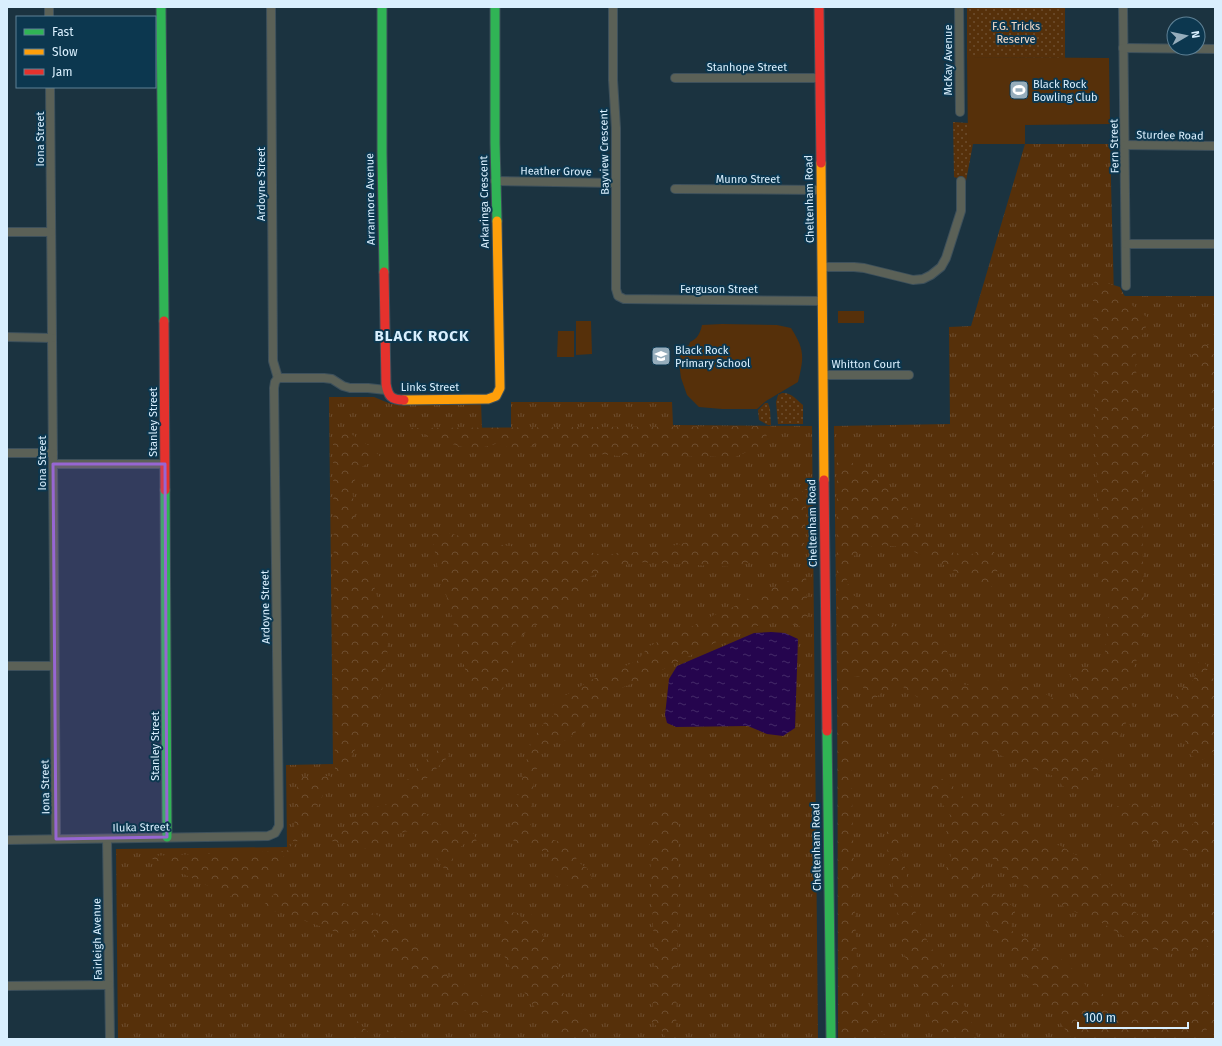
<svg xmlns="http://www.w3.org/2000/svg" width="1222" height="1046" font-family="'Fira Sans',sans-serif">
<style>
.grass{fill:url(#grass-tufts)}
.forest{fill:url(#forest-crowns)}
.park{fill:url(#park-dots)}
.pitch{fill:#56300a}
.water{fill:url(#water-ripples)}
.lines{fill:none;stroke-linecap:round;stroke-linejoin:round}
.street-casing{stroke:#3d505b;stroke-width:10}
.fast-casing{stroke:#3d505b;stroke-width:11}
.slow-casing{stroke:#3d505b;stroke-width:11}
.jam-casing{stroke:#3d505b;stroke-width:11}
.street{stroke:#5b6157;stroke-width:8}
.fast{stroke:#30b455;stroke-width:9}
.slow{stroke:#ff9f0a;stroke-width:9}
.jam{stroke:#e5322d;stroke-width:9}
.marked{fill:#9766d2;fill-opacity:0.2;stroke:#9766d2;stroke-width:3;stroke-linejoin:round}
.labels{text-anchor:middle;stroke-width:4;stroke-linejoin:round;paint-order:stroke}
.park-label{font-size:11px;fill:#f5dbc9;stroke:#0c374f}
.street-label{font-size:11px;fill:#d9effe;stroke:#0c374f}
.poi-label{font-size:11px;fill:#d9effe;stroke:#0c374f;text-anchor:start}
.district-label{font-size:15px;font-weight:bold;letter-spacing:1px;fill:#d9effe;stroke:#0c374f}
</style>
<defs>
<pattern id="grass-tufts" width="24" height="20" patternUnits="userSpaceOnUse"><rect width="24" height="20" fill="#56300a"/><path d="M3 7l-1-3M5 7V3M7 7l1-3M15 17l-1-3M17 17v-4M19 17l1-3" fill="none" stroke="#6e4e2f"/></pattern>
<pattern id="forest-crowns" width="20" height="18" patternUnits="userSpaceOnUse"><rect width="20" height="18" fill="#56300a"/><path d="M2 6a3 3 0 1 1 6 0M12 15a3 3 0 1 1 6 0" fill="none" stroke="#6e4e2f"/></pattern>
<pattern id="park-dots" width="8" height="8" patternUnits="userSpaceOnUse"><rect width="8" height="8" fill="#56300a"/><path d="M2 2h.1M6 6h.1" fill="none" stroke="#6e4e2f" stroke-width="1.8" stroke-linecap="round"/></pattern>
<pattern id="water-ripples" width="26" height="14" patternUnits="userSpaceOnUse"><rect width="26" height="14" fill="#25054e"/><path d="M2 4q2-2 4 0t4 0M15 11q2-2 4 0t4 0" fill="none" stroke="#442a69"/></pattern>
</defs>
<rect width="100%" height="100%" fill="#1b3340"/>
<g class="grass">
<path d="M1025,144H1110L1114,296H1215V1039H841L834,426L950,424L949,327L971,326Z"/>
<path d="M329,397H374L391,404L481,403L482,428H511V402H672L673,425L812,426L818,1039H118L116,849L287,847L286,765L333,764Z"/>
</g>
<g class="forest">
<path d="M1097,280L1120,287C1127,302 1133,307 1147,317L1148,324L1144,330L1135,357L1137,382L1140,396L1139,421L1146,435L1148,455L1142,498L1144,640L1127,686L1133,708L1118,740L1103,758L1089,787L1076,792L1065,788L1053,776L1010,760L978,744L946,717L903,687L883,691L874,700L866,695L859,676L849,678L855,914L858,983L886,1039H838L837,455L873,474L908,509L918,532L938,547L954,553L970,555L990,546C1001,558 1000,585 985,592L975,583L944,565L903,547L878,545L859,550L851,560L846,575L849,591L877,615L903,631L920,638L933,637L946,645L948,658L949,680L966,685L1005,680L1026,683L1058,701L1069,702L1079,694L1070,675L1074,669L1082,668L1092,669L1102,662L1105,652L1110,598L1098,577L1100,563L1104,561L1110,554L1105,548L1100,547L1097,501L1093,299L1091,285Z"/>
<path d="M1195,339L1205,341L1215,357V486L1213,483L1209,409L1211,387L1209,373L1191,360L1190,346Z"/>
<path d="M771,426L762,445L733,458L703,456L663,458L644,452L619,456L590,453L554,442L538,443L518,453L499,443L473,450L435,439L407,428Z"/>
<path d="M333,430H345L368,445L385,461H371L359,469L352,488L355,514L374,586L388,632L387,660L382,690L371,717L346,768L335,780Z"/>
<path d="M807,488L804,547L732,567L637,562L604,570L590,577L580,594L560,611L528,630L510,648L514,666L502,690L486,693L467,677L446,594L437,565L431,528L481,542L524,548H562L604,555L645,551L681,544L721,530L748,531L774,514Z"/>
<path d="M806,575L808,633L801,627L782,621L742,629L654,674L603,696L585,723L569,739L541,748L532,792L530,824L537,835L567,844L578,845L576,861L587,868L595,885L588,896L576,893L554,874L549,854C538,848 526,846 514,842L510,829L531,742L544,723L554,715L553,703L591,680L637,661L649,646L693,626L714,615L726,611L763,590L778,586L795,578Z"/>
<path d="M1202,659L1209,669L1205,671L1206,675L1213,677L1215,691V752H1212L1202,760L1191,756C1187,738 1173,724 1169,706L1185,685H1190L1196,675L1193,668Z"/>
<path d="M446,743L449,756L424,781L420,809L436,822L452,831L465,827L474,834L478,845L464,844L454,853L451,870L446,871L421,837L408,831L392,835L383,842L369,849L350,846L328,840L372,807L385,806L418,767Z"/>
<path d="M330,776L333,781L328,786L294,847L264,875L244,903L146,856L287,851L293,843L298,777Z"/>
<path d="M939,778L948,781L964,798L1025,825L1034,838L1061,846L1083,859L1106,880L1143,920L1192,919L1205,914L1215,906V943L1202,949L1179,954L1157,950L1133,942L1097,920L1070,910L1017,882L992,858L984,857L976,862L973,873L976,880L1015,908V914L1011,918L1012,931L1019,935L1025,937L1031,944L1038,950L1053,952L1078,974L1091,993H1101L1107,998L1138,1001L1198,1000L1215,993V1022L1196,1039H1072L968,896L948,879L946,863L950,860L951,850L946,830L952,817L930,788L932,779Z"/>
<path d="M1138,800H1147L1154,808L1156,817L1170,824L1179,831L1190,827L1199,817L1211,820L1215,819V856C1182,848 1131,845 1113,813V808L1118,806H1127Z"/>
<path d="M654,806L679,817L676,1039H666L663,1032L652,1022L655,965L651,883L649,811Z"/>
<path d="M887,831L895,835L900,844L913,905L924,935L967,1010L978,1039H940L924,1004L904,954L886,842Z"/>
<path d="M294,892L311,902L344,903L377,915L414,937L417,946L440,957L447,976C467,985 486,993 495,1013C473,1013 450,1010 433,995C428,991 425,984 422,979L409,975L401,964L381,953L375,935L356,929L345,935L283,913L261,908L275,893Z"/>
<path d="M508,912L518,913L523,920L531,914L539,926L546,944L566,979L563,997L570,1004L585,1017L590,1039H560C556,1025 546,1023 539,1013C522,991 508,967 498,941L508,935L504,923Z"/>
<path d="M357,1021L370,1034L368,1039L349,1038V1027Z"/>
<path d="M391,1026L407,1034L410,1038L381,1039Z"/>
</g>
<g class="park">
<path d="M967,7H1065V58L967,57Z"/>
<path d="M953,122L968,123V143L973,144L966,181L954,177Z"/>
<path d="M782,393C791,392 797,400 803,405V424H778L776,402L778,395Z"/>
<path d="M765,403H768L770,409L771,425H768L759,420L758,410Z"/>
</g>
<g class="pitch">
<path d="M967,57L1109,58L1110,124L1025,125V144H968Z"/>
<rect x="838" y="311" width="26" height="12"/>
<path d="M576,321H591L592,354L576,355Z"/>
<path d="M722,324L777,325L791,328C805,350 804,357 798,382L766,401L757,409H722L699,407L687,395L681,378L679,363L681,362L680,356L681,348L689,345L690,342C697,339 700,334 702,325Z"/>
<path d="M558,331H574V357H557Z"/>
</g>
<path class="water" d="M771,632L785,633L798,639L795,728L783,736L767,734L748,726L676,727L667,723L665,715L669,679L677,666L754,633Z"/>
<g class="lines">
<defs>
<g id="street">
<path d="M49,7V17"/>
<path d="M271,7L273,361L278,378"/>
<path d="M613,7V80L616,128V289L618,296L624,299L822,301"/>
<path d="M959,7L960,112"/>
<path d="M1123,7L1126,286"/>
<path d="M1123,48L1215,49"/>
<path d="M675,78H820"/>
<path d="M50,87L56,839"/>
<path d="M1125,145L1215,146"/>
<path d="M495,181L616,183"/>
<path d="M675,189L821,190"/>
<path d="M7,232H51"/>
<path d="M1126,244H1215"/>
<path d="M822,267H854L864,268L913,280L923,279L931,275L941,267L946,258L961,211V181"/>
<path d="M7,337L52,338"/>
<path d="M823,375H909"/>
<path d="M278,378H324L332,379L343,386L350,388H368L386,390"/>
<path d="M7,453H53"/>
<path d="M53,464H165"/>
<path d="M7,666H54"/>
<path d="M107,839L110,1039"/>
<path d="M7,840L268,836L275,833L279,826L274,388L275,382L278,378"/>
<path d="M7,986L109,985"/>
</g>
<g id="fast">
<path d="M161,7L164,321"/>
<path d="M382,7V153L384,272"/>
<path d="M495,7V143L497,221"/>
<path d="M165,490L167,837"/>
<path d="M827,731L831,1039"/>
</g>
<g id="slow">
<path d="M821,163L824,480"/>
<path d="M404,400L488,399L496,396L500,388L497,221"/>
</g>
<g id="jam">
<path d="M819,7L821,163"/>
<path d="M384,272L386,384C388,396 391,400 404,400"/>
<path d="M164,321L165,490"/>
<path d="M824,480L827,731"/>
</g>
</defs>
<use href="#street" class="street-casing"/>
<use href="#fast" class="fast-casing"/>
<use href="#slow" class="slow-casing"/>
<use href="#jam" class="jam-casing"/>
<use href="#street" class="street"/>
<use href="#fast" class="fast"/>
<use href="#slow" class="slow"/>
<use href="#jam" class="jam"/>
</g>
<path class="marked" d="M53,464H165L167,837L56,839Z"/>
<defs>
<symbol id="stadium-square" viewBox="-11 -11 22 22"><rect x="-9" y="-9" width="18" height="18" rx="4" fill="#96adbc" stroke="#0c374f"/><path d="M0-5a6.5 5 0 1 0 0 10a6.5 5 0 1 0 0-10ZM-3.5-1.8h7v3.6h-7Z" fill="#fff"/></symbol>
<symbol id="school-square" viewBox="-11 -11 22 22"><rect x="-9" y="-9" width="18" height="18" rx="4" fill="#96adbc" stroke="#0c374f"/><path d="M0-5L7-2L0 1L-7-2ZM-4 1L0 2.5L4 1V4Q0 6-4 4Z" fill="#fff"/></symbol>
</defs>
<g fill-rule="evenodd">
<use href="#stadium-square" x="1008" y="79" width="22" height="22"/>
<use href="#school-square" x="650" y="345" width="22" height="22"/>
</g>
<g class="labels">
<g class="park-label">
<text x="1016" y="30">F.G. Tricks<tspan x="1016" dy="13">Reserve</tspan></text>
</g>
<g class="street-label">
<text transform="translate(948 60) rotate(-90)" y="4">McKay Avenue</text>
<text x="747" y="71">Stanhope Street</text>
<text transform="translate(1170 135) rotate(1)" y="4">Sturdee Road</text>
<text transform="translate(40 139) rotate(-90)" y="4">Iona Street</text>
<text transform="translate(1114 146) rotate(-91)" y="4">Fern Street</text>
<text transform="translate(604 152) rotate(-91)" y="4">Bayview Crescent</text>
<text transform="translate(556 171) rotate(1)" y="4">Heather Grove</text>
<text x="748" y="183">Munro Street</text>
<text transform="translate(261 184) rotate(-90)" y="4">Ardoyne Street</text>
<text transform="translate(370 199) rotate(-91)" y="4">Arranmore Avenue</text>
<text transform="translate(809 199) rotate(-91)" y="4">Cheltenham Road</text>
<text transform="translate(484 202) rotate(-91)" y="4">Arkaringa Crescent</text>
<text x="719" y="293">Ferguson Street</text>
<text x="866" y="368">Whitton Court</text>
<text x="430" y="391">Links Street</text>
<text transform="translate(153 422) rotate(-90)" y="4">Stanley Street</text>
<text transform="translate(42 463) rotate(-90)" y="4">Iona Street</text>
<text transform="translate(812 523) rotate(-91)" y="4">Cheltenham Road</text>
<text transform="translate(265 607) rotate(-91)" y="4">Ardoyne Street</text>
<text transform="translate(155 746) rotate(-90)" y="4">Stanley Street</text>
<text transform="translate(45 787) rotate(-91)" y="4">Iona Street</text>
<text transform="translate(141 827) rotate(-1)" y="4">Iluka Street</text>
<text transform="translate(816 847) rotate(-91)" y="4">Cheltenham Road</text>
<text transform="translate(97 939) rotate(-91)" y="4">Fairleigh Avenue</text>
</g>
<g class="poi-label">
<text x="1033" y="88">Black Rock<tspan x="1033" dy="13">Bowling Club</tspan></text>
<text x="675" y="354">Black Rock<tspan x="675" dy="13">Primary School</tspan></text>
</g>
<g class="district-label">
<text x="422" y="341">BLACK ROCK</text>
</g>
</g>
<rect width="1222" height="1046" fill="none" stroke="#d9effe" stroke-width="16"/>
<rect x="16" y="16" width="140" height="72" fill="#0c374f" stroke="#5e8195"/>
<rect x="24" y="29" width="20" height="6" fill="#30b455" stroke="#5e8195"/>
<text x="52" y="36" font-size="12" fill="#d9effe">Fast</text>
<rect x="24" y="49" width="20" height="6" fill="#ff9f0a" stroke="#5e8195"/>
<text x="52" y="56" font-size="12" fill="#d9effe">Slow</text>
<rect x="24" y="69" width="20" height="6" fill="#e5322d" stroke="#5e8195"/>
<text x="52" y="76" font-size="12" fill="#d9effe">Jam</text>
<g transform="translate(1186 36) rotate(81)"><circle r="19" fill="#0c374f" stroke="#5e8195"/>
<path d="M0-3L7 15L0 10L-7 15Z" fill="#96adbc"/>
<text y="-6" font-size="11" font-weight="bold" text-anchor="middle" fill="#d9effe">N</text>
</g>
<path d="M1078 1022v6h110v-6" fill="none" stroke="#d9effe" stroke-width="2"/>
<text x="1084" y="1022" font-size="12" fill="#d9effe" stroke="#0c374f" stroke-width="3" paint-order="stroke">100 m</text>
</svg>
